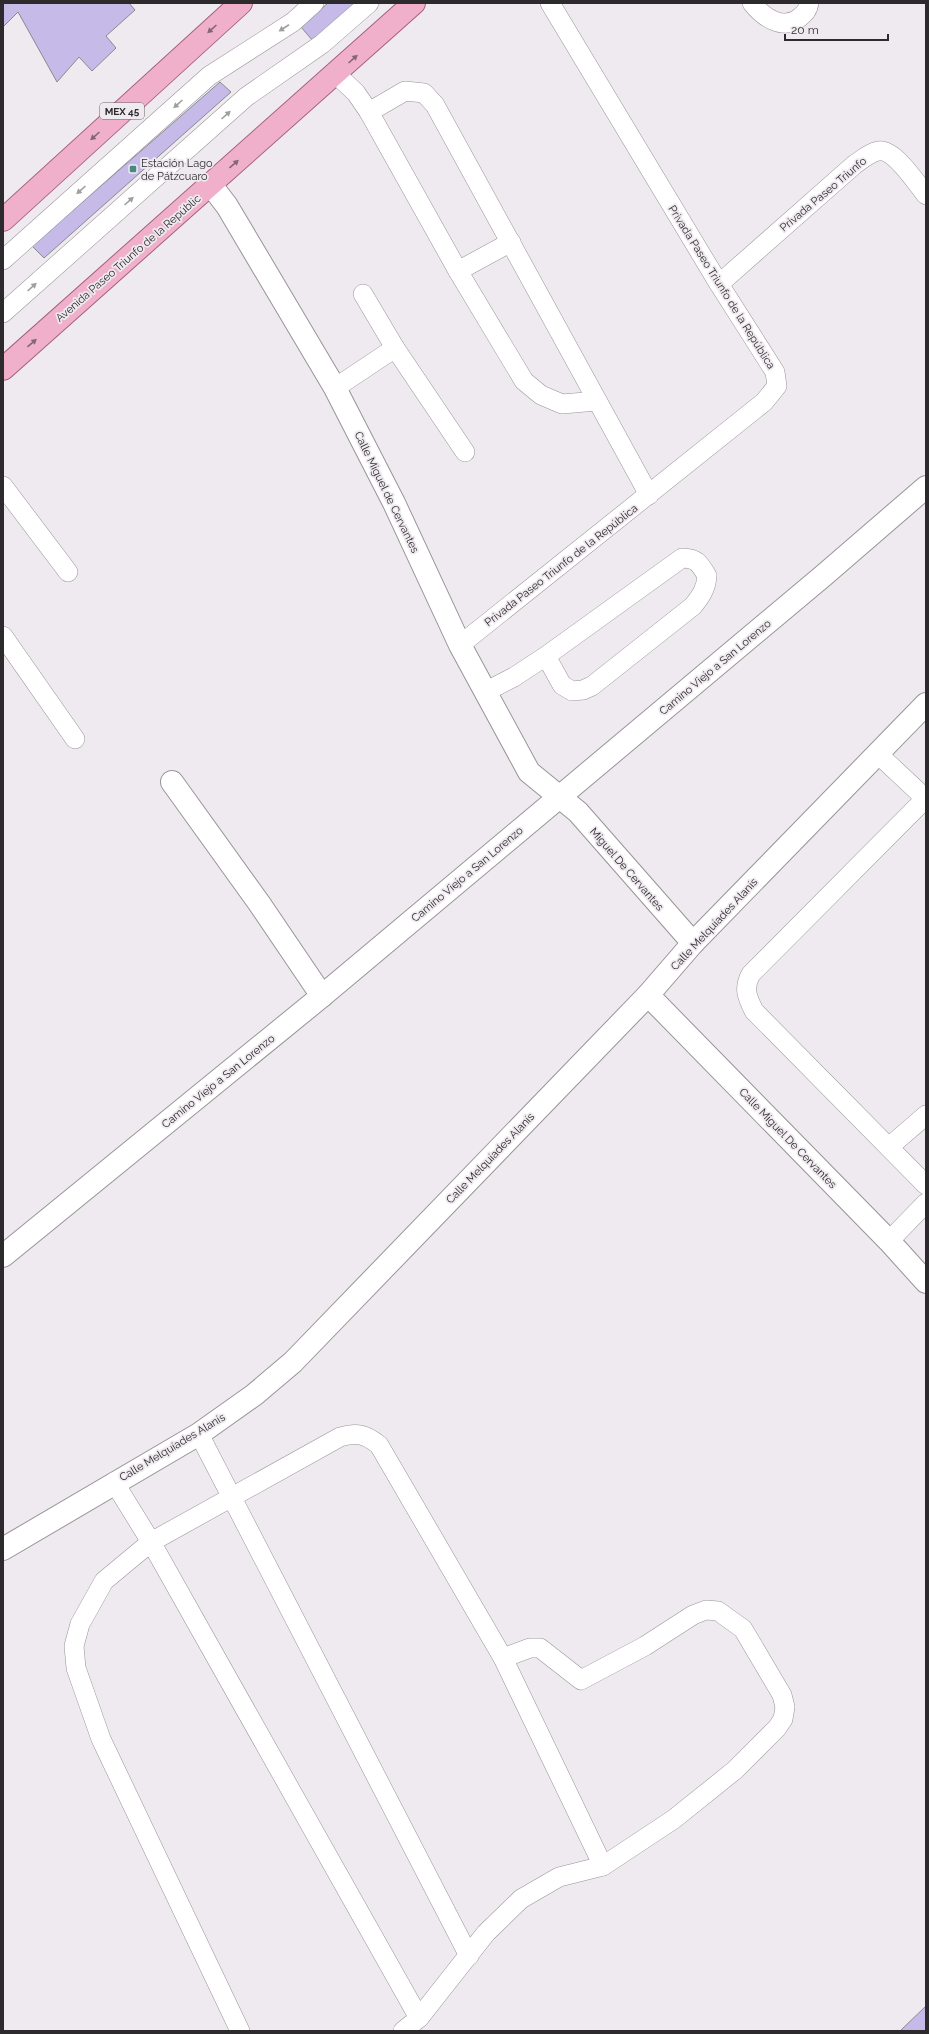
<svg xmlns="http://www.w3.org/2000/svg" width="929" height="2034" font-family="Raleway,sans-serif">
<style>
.building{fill:#c6bae8;stroke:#8a898f}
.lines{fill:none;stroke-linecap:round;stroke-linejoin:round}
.service-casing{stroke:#989498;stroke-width:20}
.minor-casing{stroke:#989498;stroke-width:24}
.primary-casing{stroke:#a55f7e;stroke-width:24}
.service{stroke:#fff;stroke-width:19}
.minor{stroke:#fff;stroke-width:22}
.primary{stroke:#f0b0cc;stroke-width:22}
.oneway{fill:#a09fa0}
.oneway2{fill:#846674}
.poi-dot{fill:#458b82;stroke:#efeaef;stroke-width:1.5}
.labels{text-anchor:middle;stroke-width:3.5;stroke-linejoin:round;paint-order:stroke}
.shield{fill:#efeaef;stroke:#666466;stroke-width:1}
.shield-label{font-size:10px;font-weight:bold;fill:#2c2a2c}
.poi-label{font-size:11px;fill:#2c2a2c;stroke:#efeaef;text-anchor:start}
.street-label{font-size:11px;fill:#2c2a2c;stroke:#efeaef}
</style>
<rect width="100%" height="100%" fill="#efeaef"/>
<g class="building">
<path d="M3,3H129L135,10L106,36L116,48L92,71L79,57L57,82L18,12L3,27Z"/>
<path d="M328,3H355L313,41L301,27Z"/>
<path d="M220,82L231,92L44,258L32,246Z"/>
<path d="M926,2006V2031H900Z"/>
</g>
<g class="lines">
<defs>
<g id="service">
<path d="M752,3C763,17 783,31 799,18C805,13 808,10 809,3"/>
<path d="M336,74L356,93L369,112L458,271L524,381L541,395L562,404L597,401"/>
<path d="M369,112L405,91L424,93L435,105L649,495"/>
<path d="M3,260L209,76L293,22L314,3"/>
<path d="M458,271L511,242"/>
<path d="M719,284L854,165C861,160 869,153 878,151C894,148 917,184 926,195"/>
<path d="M363,294L395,348L465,452"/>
<path d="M3,313L246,97L322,44L369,3"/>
<path d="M335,388L395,348"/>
<path d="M3,486L68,572"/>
<path d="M3,636L75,739"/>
<path d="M460,645L764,402L777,386L775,372L719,284L550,3"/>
<path d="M485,692L514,677L546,656L562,685L572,691L583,690L592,686L693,606C701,596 706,589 707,576C700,564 697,558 682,558L546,656"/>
<path d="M878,754L926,799"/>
<path d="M926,798L751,974C743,988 747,997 754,1011L926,1185"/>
<path d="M889,1147L926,1115"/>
<path d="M889,1241L926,1203"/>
<path d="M199,1434L469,1956"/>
<path d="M114,1482L151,1542L419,2018"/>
<path d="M240,2031L101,1739L76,1668L74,1646L80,1624L104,1581L151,1542L340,1437C357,1432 365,1434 379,1445L503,1658L603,1866"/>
<path d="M403,2031L419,2018L486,1933L521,1899L559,1877L603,1866L674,1819L735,1770L777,1728L783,1719L785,1707L782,1695L743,1629L718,1611L706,1610L693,1615L645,1646L581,1680L540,1648H530L503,1658"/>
</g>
<g id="minor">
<path d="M211,185L227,206L335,388L394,503L460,645L529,772L578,812L693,943"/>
<path d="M172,782L259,903L322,996"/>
<path d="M648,995L889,1241L926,1282"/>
<path d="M3,1256L322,996L823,576L926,487"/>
<path d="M3,1549L199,1434L254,1395L293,1362L648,995L693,943L926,704"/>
</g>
<g id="primary">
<path d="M3,220L241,3"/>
<path d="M3,369L414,3"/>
</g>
</defs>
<use href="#service" class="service-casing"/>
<use href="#minor" class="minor-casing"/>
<use href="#primary" class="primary-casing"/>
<use href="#service" class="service"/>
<use href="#minor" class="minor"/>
<use href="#primary" class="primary"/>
</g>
<defs><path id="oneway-solid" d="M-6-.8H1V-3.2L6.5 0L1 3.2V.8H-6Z"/></defs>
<g class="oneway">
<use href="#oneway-solid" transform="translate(284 28) rotate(147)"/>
<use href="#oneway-solid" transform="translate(178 104) rotate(138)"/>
<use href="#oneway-solid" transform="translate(226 115) rotate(-42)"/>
<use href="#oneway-solid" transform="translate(81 190) rotate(138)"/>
<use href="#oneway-solid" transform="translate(129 201) rotate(-42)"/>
<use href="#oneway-solid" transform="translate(32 287) rotate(-42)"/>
</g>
<g class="oneway2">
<use href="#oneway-solid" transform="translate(212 29) rotate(138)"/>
<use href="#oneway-solid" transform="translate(353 59) rotate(-42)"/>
<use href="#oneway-solid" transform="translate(95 136) rotate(138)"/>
<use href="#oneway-solid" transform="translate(234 164) rotate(-41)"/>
<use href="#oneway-solid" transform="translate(32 343) rotate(-41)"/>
</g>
<rect class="poi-dot" x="129" y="165" width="8" height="8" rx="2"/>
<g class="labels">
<rect class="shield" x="100" y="103" width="44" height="16" rx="3"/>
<g class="shield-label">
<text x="122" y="115">MEX 45</text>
</g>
<g class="poi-label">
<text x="141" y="167">Estación Lago<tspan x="141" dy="13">de Pátzcuaro</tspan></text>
</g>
<g class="street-label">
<text transform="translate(823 194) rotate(-40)" y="4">Privada Paseo Triunfo</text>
<text transform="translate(128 258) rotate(-41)" y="4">Avenida Paseo Triunfo de la Repúblic</text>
<text transform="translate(722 287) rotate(58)" y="4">Privada Paseo Triunfo de la República</text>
<text transform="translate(387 492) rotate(64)" y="4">Calle Miguel de Cervantes</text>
<text transform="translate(561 565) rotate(-38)" y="4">Privada Paseo Triunfo de la República</text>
<text transform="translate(715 667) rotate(-40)" y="4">Camino Viejo a San Lorenzo</text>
<text transform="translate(627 869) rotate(49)" y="4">Miguel De Cervantes</text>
<text transform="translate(467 874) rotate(-40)" y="4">Camino Viejo a San Lorenzo</text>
<text transform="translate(714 924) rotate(-47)" y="4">Calle Melquíades Alanís</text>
<text transform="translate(218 1081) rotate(-39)" y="4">Camino Viejo a San Lorenzo</text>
<text transform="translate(788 1138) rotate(46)" y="4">Calle Miguel De Cervantes</text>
<text transform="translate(490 1158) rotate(-46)" y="4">Calle Melquíades Alanís</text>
<text transform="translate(172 1447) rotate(-31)" y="4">Calle Melquíades Alanís</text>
</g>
</g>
<rect width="929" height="2034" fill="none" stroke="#2c2a2c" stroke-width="8"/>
<path d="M785 34v6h103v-6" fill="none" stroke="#2c2a2c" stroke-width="2"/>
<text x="791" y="34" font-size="12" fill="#2c2a2c" stroke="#efeaef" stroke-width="3" paint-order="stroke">20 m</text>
</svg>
